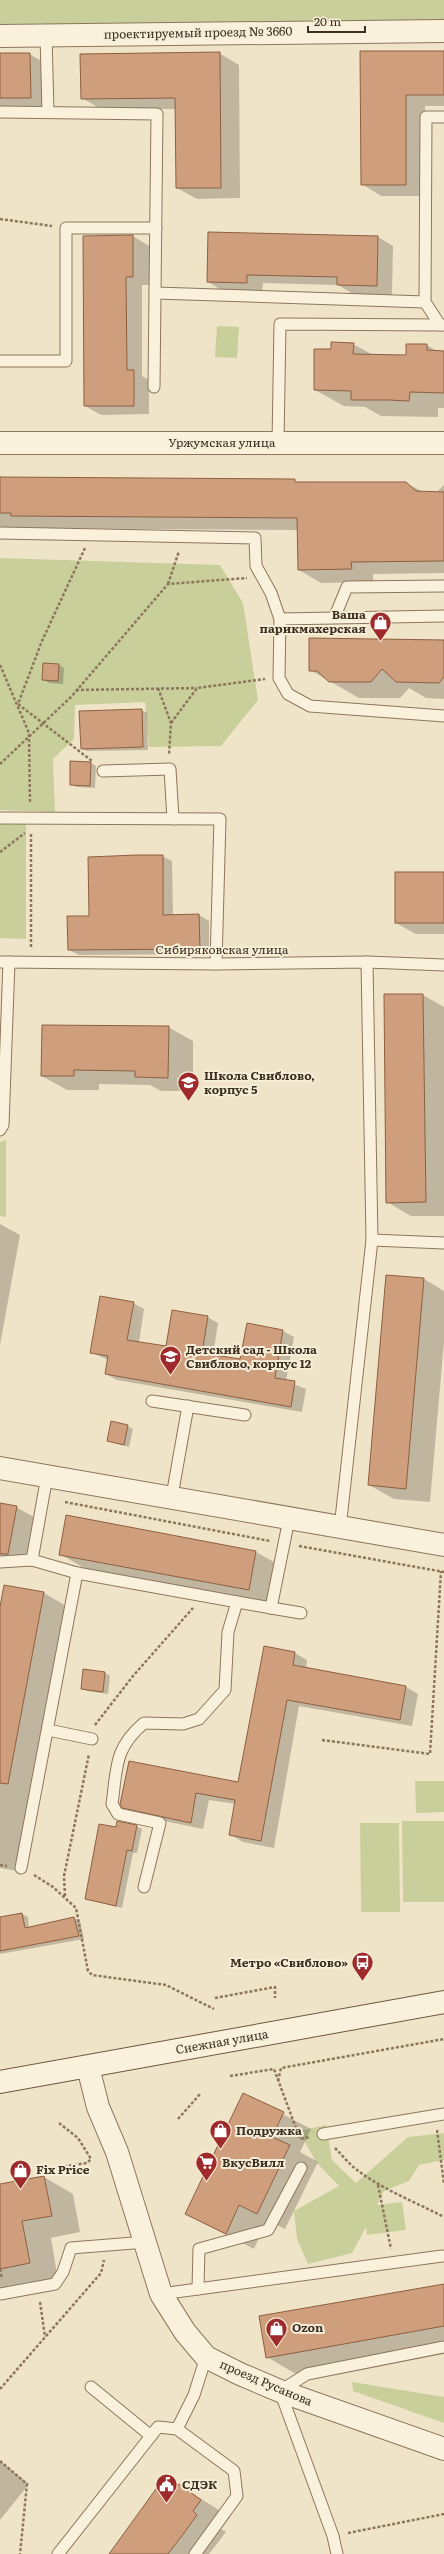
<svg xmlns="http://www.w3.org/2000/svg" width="444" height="2554" font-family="Literata,serif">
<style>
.green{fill:#c9cf9b}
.shadow{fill:#0003}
.building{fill:#cf9f7d;stroke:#8d5f41}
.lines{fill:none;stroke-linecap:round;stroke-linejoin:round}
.lane-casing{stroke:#8d765c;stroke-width:13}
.street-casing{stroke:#8d765c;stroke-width:24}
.secondary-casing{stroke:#6f573f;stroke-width:24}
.path{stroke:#8d765c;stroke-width:2.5;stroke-dasharray:3 2;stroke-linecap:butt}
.lane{stroke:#faf1dc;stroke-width:11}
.street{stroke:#faf1dc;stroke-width:22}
.secondary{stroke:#faf1dc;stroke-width:22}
.labels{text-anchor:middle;stroke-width:4;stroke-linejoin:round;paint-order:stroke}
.street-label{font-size:12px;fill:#3d2e20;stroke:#f7eed8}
.poi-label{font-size:12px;font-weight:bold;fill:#3d2e20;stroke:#f7eed8;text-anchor:start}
</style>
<rect width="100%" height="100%" fill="#f0e4c8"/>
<g class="green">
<path d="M0,0H444V23L0,27Z"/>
<path d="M217,326L239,327L237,358L215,357Z"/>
<path d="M0,558L220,565L243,603L258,700L221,746L149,747L145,702L75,705L74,739L53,759L55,812L0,810Z"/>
<path d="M0,824H26V939L0,938Z"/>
<path d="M6,1140V1217L0,1216V1142Z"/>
<path d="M415,1781H444V1812L416,1813Z"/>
<path d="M402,1821H444V1902H403Z"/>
<path d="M360,1823H399L400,1912H361Z"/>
<path d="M326,2125L332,2160L356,2183L408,2137L444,2133V2160L419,2165L409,2181L384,2191L377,2205L402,2202L406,2230L367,2235L366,2227L352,2253L308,2264L297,2239L294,2211L339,2186L316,2162L299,2131Z"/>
<path d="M352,2382L444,2397V2423L353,2391Z"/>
</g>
<g class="shadow">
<path d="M361,52H444V106H425L426,196H381L362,184Z"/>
<path d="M219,53L239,65L240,198L197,199L177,188L176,109H101L82,98Z"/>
<path d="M0,54H29L49,65L50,109H0Z"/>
<path d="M133,236L149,246V285H142V376L149,380V414L101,415L85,406Z"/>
<path d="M378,237L393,246L392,295L353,294L338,285L263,283L262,292L223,291L208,282Z"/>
<path d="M353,344L373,355L407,356L427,345L438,352H444V408H438V417L381,416L365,407L344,406L315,390L332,350Z"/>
<path d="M0,478L406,483L423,492L436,493L444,485V573L373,574V582L321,583L299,570L298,530L0,528Z"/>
<path d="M444,641V699L426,698L409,688L400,698H359L310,670Z"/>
<path d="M59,665L64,668L63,684L49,683L43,679Z"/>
<path d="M141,710L147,713L148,750L87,751L81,748Z"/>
<path d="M91,763L96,766L95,788L76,787L71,784Z"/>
<path d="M162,856L172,861L173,916L199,915L209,921V954L79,955L69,950L90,917Z"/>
<path d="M444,873V934H416L396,923Z"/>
<path d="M423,995L444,1007V1216H411L387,1202Z"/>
<path d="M168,1027L193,1041V1091H161L150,1085L99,1084V1090H67L42,1076Z"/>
<path d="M0,1224L20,1235L0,1345Z"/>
<path d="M424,1279L444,1291V1342L430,1502L394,1499L369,1485Z"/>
<path d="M133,1303L144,1309L139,1342L167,1347L207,1317L218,1323L213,1355L241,1360L247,1324L283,1331L294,1337L286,1381L306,1389L302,1412L117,1380L106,1374L108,1360L91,1352Z"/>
<path d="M127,1426L133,1429L129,1447L108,1441Z"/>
<path d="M0,1504L16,1507L41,1521L33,1563L0,1557Z"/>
<path d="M67,1516L256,1552L281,1566L273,1604L84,1568L60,1554Z"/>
<path d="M5,1586L44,1593L73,1610L23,1872L0,1868V1612Z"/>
<path d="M295,1653L307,1660L306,1669L406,1687L418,1694L412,1726L299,1706L274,1848L243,1842L231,1835L236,1804L209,1800L203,1829L136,1815L123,1807L239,1783Z"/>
<path d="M84,1670L105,1673L110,1676L108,1694L87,1691L82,1688Z"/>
<path d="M136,1826L142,1829L137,1853H133L122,1908L86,1899L117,1828Z"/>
<path d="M22,1914L28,1917L29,1928L74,1918L80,1921L84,1939L0,1954V1918Z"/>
<path d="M244,2094L311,2129L300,2152L318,2162L285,2229L267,2220L254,2249L186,2214Z"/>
<path d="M44,2177L73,2194L80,2232L51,2238L58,2280L0,2290V2185Z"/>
<path d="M444,2285V2348L296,2374L267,2357Z"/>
<path d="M0,2461L29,2484L0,2520Z"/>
<path d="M162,2484L175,2491L179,2485L230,2517L221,2529L226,2532L209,2554H110Z"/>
</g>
<g class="building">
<path d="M360,51H444V95H406V185H361Z"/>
<path d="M220,52L221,188H176L175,98L81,99L80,54Z"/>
<path d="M0,53H30L31,98H0Z"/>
<path d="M208,232L378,236L377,286L337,285V277L247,275V283L207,282Z"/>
<path d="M133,235V277H126L127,370H134V406H84L83,236Z"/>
<path d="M331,342L354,343L353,354L406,355V344H427V350L444,351V393L410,392L409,401L388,400H351V391L314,390V349H331Z"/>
<path d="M0,477L295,479V482H406L416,491L444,492V561L351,562L352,569L298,570L297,518L11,516V513H0Z"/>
<path d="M309,638L444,640V677L439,683L396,682L382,669L371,682H329L317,671H309Z"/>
<path d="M43,663L59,664L58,681L42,680Z"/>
<path d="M142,709L143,747L81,749L79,711Z"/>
<path d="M70,761L91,762L90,786L70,785Z"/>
<path d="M137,855H163V915L199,914L200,949L68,950L67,916H89L88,857Z"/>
<rect x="395" y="872" width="49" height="51"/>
<path d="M384,994H423L426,1202L386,1203Z"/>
<path d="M42,1025L169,1026L168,1078L135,1077V1071L74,1070V1076H41Z"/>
<path d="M386,1275L424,1278L406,1489L368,1485Z"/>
<path d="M100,1296L134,1302L127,1340L166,1346L172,1310L208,1316L202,1353L240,1359L247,1323L283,1330L275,1378L295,1381L291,1407L105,1374L108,1356L90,1353Z"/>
<path d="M111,1421L128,1425L124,1445L107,1441Z"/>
<path d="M0,1503L17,1506L8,1554H0Z"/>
<path d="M66,1515L256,1551L249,1590L59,1555Z"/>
<path d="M4,1585L44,1592L8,1784L0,1783V1607Z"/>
<path d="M264,1646L295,1652L293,1665L406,1686L400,1720L287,1700L261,1841L229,1835L235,1800L196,1793L191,1823L122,1808L120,1804L129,1761L238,1782Z"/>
<path d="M83,1669L105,1672L103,1692L81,1689Z"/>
<path d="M117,1821L137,1825L132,1851L127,1850L116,1906L85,1899L99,1824L116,1827Z"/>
<path d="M22,1913L25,1928L74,1917L79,1936L0,1951V1917Z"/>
<path d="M243,2093L284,2112L272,2137L290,2145L257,2214L239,2205L226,2234L185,2214Z"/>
<path d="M44,2176L52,2216L22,2221L30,2263L0,2269V2184Z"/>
<path d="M444,2284V2326L266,2358L259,2316Z"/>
<path d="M161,2482L173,2491L179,2484L201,2500L193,2511L197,2515L184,2533L168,2554H109Z"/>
</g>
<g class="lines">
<defs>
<g id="lane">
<path d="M46,35L48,112"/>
<path d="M0,112L157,114L155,293"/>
<path d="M444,117H426L425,302L440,325H444"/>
<path d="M0,361H66V228H156"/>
<path d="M154,387L155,293L425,302"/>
<path d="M278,443L280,324L440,325"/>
<path d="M0,533L255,538L256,566L271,593L280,619L279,678L288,694L310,706L444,716"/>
<path d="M335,616L347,587L444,586"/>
<path d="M280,619L444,616"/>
<path d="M103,771L170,769L173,819"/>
<path d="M0,818L220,819L216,964"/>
<path d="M0,962L216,964L367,962L444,965"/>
<path d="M0,1130L3,1125L9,962"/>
<path d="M372,1240L444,1243"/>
<path d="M152,1401L245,1415"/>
<path d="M172,1496L188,1406"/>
<path d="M340,1528L372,1240L367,962"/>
<path d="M32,1560L47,1476"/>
<path d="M0,1562L32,1560L77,1573L271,1608L289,1519"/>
<path d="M271,1608L301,1613"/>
<path d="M48,1730L92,1739"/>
<path d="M21,1868L77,1573"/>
<path d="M144,1887L160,1823L118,1814L112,1804C117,1768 114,1748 144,1723L183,1724L199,1719L225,1690L228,1632L237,1602"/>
<path d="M323,2134L444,2114"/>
<path d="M198,2289L199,2249L268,2230L301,2168"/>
<path d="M0,2294L55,2284L63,2272L71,2248L146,2242"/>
<path d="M161,2294L442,2256"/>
<path d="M91,2387L151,2436"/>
<path d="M177,2429L194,2395L206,2357"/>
<path d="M58,2554L158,2427L177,2429L234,2471L237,2496L195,2554"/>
<path d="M337,2554L333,2536L280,2391L307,2374L444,2347"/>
</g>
<g id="street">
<path d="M0,36L444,31"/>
<path d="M0,443H444"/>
<path d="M0,1468L444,1545"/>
<path d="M88,2067L98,2107L117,2152L161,2294L185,2332L206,2357L240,2374L280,2391L444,2449"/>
</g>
<path id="secondary" d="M0,2082L444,2002"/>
</defs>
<use href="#lane" class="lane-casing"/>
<use href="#street" class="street-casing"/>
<use href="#secondary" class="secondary-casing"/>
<g class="path">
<path d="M0,219L52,226"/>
<path d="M85,548L42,641L18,704L92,761"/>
<path d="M168,584L179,551"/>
<path d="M0,665L29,733L30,803"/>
<path d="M158,688L171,723L169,754"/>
<path d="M76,690L197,688"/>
<path d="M171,723L197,688L265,679"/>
<path d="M0,764L71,697L168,584L247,578"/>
<path d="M0,852L25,833"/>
<path d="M31,947V832"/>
<path d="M65,1502L270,1541"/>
<path d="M299,1546L444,1572"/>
<path d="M95,1725L133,1676L193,1608"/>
<path d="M322,1740L430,1754L441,1571"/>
<path d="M0,1865L7,1866"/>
<path d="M34,1875L53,1887L76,1908L88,1971L92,1975L166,1985L214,2009"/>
<path d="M65,1896L64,1876L89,1754"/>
<path d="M215,1998L275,1987V1998"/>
<path d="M230,2076L274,2069L300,2139L310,2137"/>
<path d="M278,2081L281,2068L444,2039"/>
<path d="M178,2119L201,2093"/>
<path d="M59,2123L78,2138L91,2159L87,2163L60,2167"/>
<path d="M437,2130L444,2184"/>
<path d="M335,2148C342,2155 349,2164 357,2170C382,2189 415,2202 444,2217"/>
<path d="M378,2185L391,2249"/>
<path d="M0,2269L2,2279"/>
<path d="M40,2302L45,2337"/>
<path d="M0,2389L101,2273L104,2260"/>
<path d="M0,2461L27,2484L20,2554"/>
<path d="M348,2533L444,2514"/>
</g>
<use href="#lane" class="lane"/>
<use href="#street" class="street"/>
<use href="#secondary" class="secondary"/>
</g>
<defs>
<symbol id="shop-pin" viewBox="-11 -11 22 30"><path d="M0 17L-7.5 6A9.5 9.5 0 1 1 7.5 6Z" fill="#9e2a2b" stroke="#f7eed8"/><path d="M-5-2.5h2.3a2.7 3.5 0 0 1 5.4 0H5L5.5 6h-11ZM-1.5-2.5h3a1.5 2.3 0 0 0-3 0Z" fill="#fff"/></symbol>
<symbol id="school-pin" viewBox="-11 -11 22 30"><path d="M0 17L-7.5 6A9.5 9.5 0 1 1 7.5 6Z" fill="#9e2a2b" stroke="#f7eed8"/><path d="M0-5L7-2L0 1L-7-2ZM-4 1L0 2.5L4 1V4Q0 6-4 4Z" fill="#fff"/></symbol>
<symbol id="bus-pin" viewBox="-11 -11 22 30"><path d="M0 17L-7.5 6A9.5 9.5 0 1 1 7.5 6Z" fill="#9e2a2b" stroke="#f7eed8"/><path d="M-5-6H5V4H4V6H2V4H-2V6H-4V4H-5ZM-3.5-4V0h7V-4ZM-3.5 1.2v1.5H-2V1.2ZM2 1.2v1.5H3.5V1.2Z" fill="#fff"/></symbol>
<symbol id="supermarket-pin" viewBox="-11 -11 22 30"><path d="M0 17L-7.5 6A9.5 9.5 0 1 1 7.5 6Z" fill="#9e2a2b" stroke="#f7eed8"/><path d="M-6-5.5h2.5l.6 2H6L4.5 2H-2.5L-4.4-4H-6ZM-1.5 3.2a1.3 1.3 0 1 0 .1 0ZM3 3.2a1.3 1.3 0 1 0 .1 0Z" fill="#fff"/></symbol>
<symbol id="civic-pin" viewBox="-11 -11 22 30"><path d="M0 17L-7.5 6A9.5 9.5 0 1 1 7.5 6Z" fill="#9e2a2b" stroke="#f7eed8"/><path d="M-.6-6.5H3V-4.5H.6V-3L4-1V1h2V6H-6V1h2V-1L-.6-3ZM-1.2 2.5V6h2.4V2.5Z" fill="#fff"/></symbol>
</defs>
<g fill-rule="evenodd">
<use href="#shop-pin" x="368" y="610" width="25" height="34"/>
<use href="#school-pin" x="176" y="1070" width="25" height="34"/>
<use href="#school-pin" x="158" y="1344" width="25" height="34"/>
<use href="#bus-pin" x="350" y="1950" width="25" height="34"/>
<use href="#shop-pin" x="208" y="2118" width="25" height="34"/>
<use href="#supermarket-pin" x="194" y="2150" width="25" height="34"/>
<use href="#shop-pin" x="8" y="2158" width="25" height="34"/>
<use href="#shop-pin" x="264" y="2316" width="25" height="34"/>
<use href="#civic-pin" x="154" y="2472" width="25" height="34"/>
</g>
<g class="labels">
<g class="street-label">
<text transform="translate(198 33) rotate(-1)" y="4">проектируемый проезд № 3660</text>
<text x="222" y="447">Уржумская улица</text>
<text x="222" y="954">Сибиряковская улица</text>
<text transform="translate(222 2042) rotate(-10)" y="4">Снежная улица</text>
<text transform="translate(266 2383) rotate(23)" y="4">проезд Русанова</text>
</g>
<g class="poi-label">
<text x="366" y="619" text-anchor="end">Ваша<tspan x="366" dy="14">парикмахерская</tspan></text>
<text x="204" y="1080">Школа Свиблово,<tspan x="204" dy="14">корпус 5</tspan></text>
<text x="186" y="1354">Детский сад - Школа<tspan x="186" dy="14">Свиблово, корпус 12</tspan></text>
<text x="348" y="1967" text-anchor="end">Метро «Свиблово»</text>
<text x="236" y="2135">Подружка</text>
<text x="222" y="2167">ВкусВилл</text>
<text x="36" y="2174">Fix Price</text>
<text x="292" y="2332">Ozon</text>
<text x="182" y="2489">СДЭК</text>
</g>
</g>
<path d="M308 26v6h57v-6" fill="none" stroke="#3d2e20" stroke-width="2"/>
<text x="314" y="26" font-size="12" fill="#3d2e20" stroke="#f7eed8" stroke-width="3" paint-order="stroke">20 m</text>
</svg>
